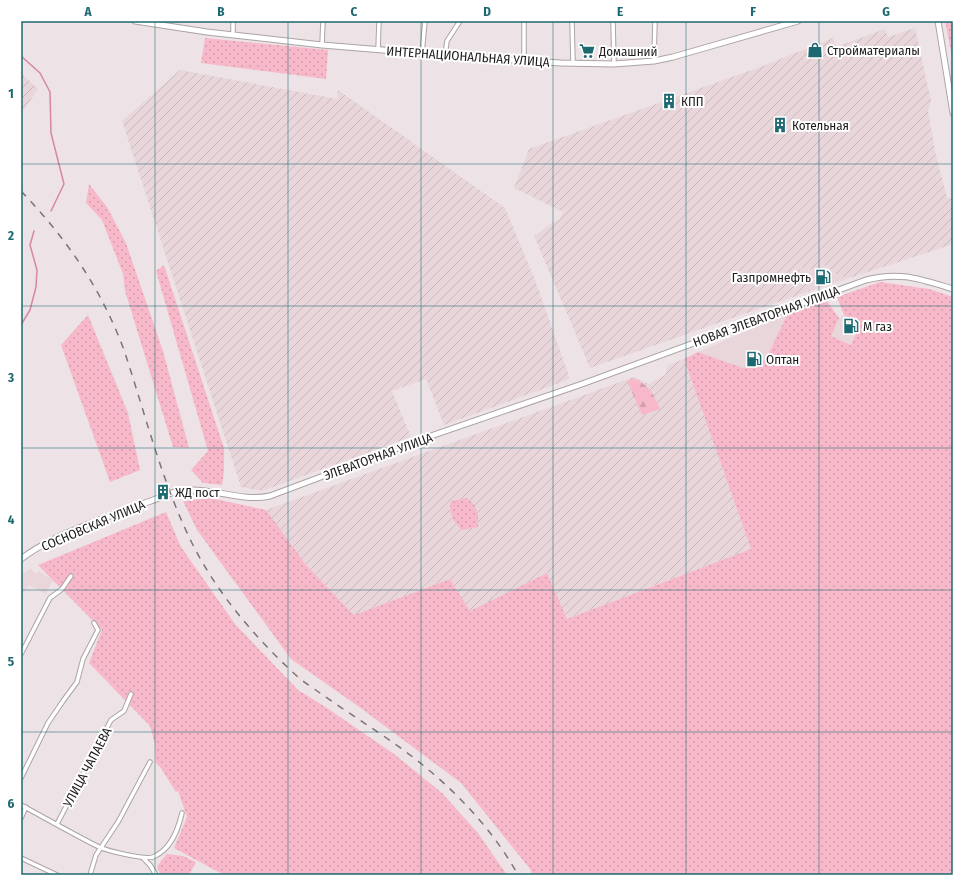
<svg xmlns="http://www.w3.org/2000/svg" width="974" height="896" font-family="'Fira Sans Condensed',sans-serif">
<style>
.built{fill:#e8d6db}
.industrial{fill:url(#industrial-furrows)}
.grass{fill:url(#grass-dots)}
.forest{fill:url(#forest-firs)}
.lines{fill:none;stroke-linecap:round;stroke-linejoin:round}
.stream{stroke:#d787a0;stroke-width:1.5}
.street-casing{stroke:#aca3a5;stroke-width:5.5}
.secondary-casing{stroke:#aca3a5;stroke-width:7}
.street{stroke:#fff;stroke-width:3.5}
.secondary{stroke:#fff;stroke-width:5}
.rail{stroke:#7a7475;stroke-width:1.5;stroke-dasharray:7 7;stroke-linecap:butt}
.grid{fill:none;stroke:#1d6971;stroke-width:1;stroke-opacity:0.55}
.labels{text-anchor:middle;stroke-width:4;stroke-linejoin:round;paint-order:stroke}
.poi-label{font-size:13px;fill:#1e1b1b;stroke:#fff;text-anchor:start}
.street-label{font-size:13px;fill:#1e1b1b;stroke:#fff}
.neatline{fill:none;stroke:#1d6971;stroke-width:1.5}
.grid-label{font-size:13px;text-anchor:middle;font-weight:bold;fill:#1d6971}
</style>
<defs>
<pattern id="industrial-furrows" width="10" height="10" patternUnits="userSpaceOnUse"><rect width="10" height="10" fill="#e8d6db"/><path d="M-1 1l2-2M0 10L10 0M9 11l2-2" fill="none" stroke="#c7b7bb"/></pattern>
<pattern id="grass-dots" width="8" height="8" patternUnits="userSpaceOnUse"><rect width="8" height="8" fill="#f7b9ca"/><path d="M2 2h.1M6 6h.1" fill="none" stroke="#d39ead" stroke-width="1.8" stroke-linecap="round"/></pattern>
<pattern id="forest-firs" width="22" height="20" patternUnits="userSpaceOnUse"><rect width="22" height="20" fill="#f7b9ca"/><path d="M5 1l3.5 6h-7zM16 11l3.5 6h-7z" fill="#d39ead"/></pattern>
</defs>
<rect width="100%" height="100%" fill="#ede3e6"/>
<g class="built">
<path d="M826,265L834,273L847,279L810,291L808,279L799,275L801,268L812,269Z"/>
<path d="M788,313L767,359L743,368L698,352Z"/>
<path d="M844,315L861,323L851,345L831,336L839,318Z"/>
<path d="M31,568L36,574L38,571L53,580L46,594L29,585L21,596V574L25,573Z"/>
</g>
<g class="industrial">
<path d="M915,28L931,101L928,110L936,156L947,197L953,200V244L847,279L834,273L826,265L812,269L801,268L799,275L808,279L810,291L590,368L534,236L555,221L559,220L563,212L514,188L529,149L763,66L833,38L836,47L885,29L888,37Z"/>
<path d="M180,70L337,99L338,90L505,208L535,280L570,379L444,425L426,379L392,391L411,437L262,491L241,487L122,121Z"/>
<path d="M21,73L38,89L21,114Z"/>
<path d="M684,359L751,549L567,619L547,573L470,611L450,579L354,615L307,566L266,510L634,377L649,384L665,375L668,365Z"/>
</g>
<g class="grass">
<path d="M945,21H953V61Z"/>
<path d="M205,38L328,50L326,79L201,63Z"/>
<path d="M89,184L107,207L126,243L163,351L189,448L173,447L125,291L123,274L102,220L86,203Z"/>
<path d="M164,265L224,448V472L222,485L203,483L191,470L208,451L156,271Z"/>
<path d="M880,282L929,289L953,297V875H532L530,869L461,783L362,709L291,659L197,530L183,501L210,498L266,510L307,566L354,615L450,579L470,611L547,573L567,619L751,549L684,359L698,352L743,368L766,359L788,313L827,301L839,318L831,336L851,345L861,323L844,315L837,297Z"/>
<path d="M88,315L128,413L140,470L110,482L61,345Z"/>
<path d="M467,498C477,505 479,515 478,527L462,530C454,523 448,512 451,501Z"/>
<path d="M166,512L181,547L235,624L298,690L327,708L394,754L442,793L478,833L507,875H224L174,848L187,817L178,791L176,792L161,768L156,763L155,744L150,726L89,663L102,630L38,565Z"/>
<path d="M167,854L183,856L196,862L189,875H161L157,867L161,861Z"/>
</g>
<path class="forest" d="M634,378C650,387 653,393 660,409L642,415L627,381Z"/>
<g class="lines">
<g class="stream">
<path d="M21,56L40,73L50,92L51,133L64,184L51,211"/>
<path d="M21,325L30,310L36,287L37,270L30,245L34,231"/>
</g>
<defs>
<g id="street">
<path d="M233,21V35"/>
<path d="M572,21L573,63"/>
<path d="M613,21L614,64"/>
<path d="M322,45L323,21"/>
<path d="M378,50L379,21"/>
<path d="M422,53L425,21"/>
<path d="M445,55L447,41L460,21"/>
<path d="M524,60V21"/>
<path d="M654,61L655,21"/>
<path d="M21,654L50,598L62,589L71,576"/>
<path d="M21,778L48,723L63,701L77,682L83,659L98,630L94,623"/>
<path d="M21,805C47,819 73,834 99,847C108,851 145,860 153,857C171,850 178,830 182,813"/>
<path d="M21,818L26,807"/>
<path d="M57,824L111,720L124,711L131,694"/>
<path d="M21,858L57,875"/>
<path d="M143,858L150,865L156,875"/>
<path d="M90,875L96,855L118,822L150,762"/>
</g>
<g id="secondary">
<path d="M135,21L207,32L322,45L480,58L561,63L614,64L654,61L673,57L798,21"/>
<path d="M938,21L953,113"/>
<path d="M21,559C43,542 69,532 94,522C113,515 132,507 151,501C163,496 176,490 189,490C217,489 243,502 270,496L422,439L582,384L866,280C900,271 920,279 953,289"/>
</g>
</defs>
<use href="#street" class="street-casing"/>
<use href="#secondary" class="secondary-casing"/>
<use href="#street" class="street"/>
<use href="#secondary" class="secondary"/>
<path class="rail" d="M21,191C66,238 101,288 124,350C145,413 161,479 190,539C215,591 255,638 298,677C305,683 313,688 320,693C341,708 363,722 385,737C437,772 487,819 518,875"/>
</g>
<path class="grid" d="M155,21V875M288,21V875M421,21V875M553,21V875M686,21V875M819,21V875M21,164H953M21,306H953M21,448H953M21,590H953M21,732H953"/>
<defs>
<symbol id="shop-bare" viewBox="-9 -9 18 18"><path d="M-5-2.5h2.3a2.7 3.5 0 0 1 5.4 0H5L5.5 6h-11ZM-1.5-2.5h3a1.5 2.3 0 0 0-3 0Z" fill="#1d6971" stroke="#fff" stroke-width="2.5" paint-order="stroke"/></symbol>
<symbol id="supermarket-bare" viewBox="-9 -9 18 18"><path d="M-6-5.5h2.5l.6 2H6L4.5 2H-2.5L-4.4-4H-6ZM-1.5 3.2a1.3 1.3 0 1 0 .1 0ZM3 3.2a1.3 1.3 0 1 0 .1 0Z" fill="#1d6971" stroke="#fff" stroke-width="2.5" paint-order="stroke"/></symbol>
<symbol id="building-bare" viewBox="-9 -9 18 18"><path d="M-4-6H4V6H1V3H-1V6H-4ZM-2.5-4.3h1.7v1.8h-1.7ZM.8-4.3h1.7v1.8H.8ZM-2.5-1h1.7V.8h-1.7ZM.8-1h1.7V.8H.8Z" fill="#1d6971" stroke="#fff" stroke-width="2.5" paint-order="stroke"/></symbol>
<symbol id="fuel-bare" viewBox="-9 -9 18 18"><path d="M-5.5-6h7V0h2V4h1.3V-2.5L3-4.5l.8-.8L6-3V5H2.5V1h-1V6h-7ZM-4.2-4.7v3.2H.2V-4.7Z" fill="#1d6971" stroke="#fff" stroke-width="2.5" paint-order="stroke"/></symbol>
</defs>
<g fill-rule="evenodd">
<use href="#shop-bare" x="804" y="39" width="22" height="22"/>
<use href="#supermarket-bare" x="576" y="40" width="22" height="22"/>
<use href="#building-bare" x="658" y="90" width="22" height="22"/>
<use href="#building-bare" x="769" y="114" width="22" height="22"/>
<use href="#fuel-bare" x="812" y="266" width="22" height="22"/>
<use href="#fuel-bare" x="840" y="315" width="22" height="22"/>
<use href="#fuel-bare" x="743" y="348" width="22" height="22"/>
<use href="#building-bare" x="152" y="481" width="22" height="22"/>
</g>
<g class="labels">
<g class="poi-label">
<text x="827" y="55">Стройматериалы</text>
<text x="599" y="56">Домашний</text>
<text x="681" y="106">КПП</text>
<text x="792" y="130">Котельная</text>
<text x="811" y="282" text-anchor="end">Газпромнефть</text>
<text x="863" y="331">М газ</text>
<text x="766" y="364">Оптан</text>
<text x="175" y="497">ЖД пост</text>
</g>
<g class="street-label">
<text transform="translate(468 56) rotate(4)" y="5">ИНТЕРНАЦИОНАЛЬНАЯ УЛИЦА</text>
<text transform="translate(766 316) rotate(-20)" y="5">НОВАЯ ЭЛЕВАТОРНАЯ УЛИЦА</text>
<text transform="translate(378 456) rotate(-20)" y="5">ЭЛЕВАТОРНАЯ УЛИЦА</text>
<text transform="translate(93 525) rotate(-23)" y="5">СОСНОВСКАЯ УЛИЦА</text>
<text transform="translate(87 767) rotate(-62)" y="5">УЛИЦА ЧАПАЕВА</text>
</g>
</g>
<rect width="974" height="896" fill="none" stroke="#ffffff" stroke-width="44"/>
<rect x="22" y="22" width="930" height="852" class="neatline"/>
<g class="grid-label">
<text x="88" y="16">A</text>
<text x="221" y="16">B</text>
<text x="354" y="16">C</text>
<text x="487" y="16">D</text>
<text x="620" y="16">E</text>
<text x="753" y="16">F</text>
<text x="886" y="16">G</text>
<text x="11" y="98">1</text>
<text x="11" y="240">2</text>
<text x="11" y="382">3</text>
<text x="11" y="524">4</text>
<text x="11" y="666">5</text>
<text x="11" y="808">6</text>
</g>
</svg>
